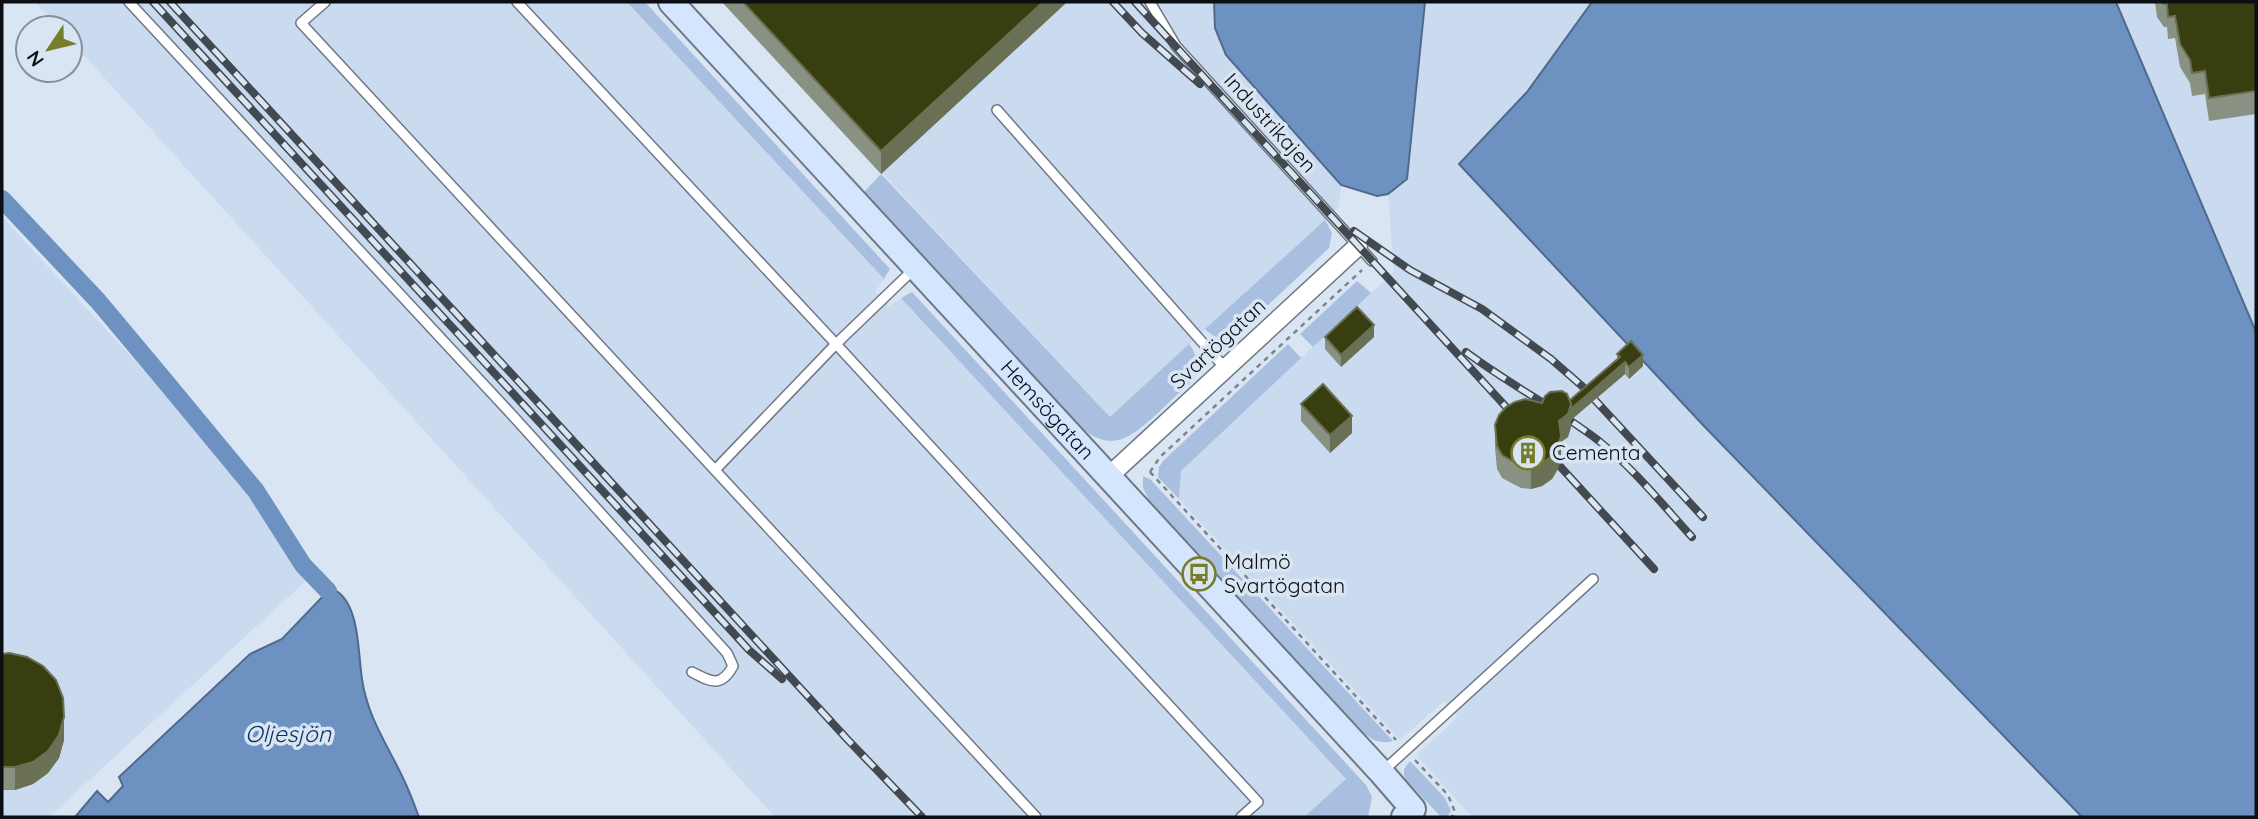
<svg xmlns="http://www.w3.org/2000/svg" width="2258" height="819" font-family="Quicksand,sans-serif">
<style>
.built{fill:#cadaef}
.green{fill:#a8bfdf}
.water{fill:#6d91c1;stroke:#506a8d;stroke-width:2}
.lines{fill:none;stroke-linecap:round;stroke-linejoin:round}
.canal{stroke:#6d91c1;stroke-width:18}
.lane-casing{stroke:#6e7885;stroke-width:12}
.street-casing{stroke:#6e7885;stroke-width:21}
.secondary-casing{stroke:#6e7885;stroke-width:28}
.path{stroke:#7b838d;stroke-width:2.5;stroke-dasharray:5 5;stroke-linecap:butt}
.lane{stroke:#fff;stroke-width:9}
.street{stroke:#fff;stroke-width:18}
.secondary{stroke:#d3e6fe;stroke-width:24}
.rail-casing{stroke:#434950;stroke-width:8}
.rail{stroke:#dae5f3;stroke-width:5;stroke-dasharray:16;stroke-linecap:butt}
.wall{fill:#899282}
.shaded-wall{fill:#697054}
.building{fill:#383e10;stroke:#697054;stroke-width:2}
.labels{text-anchor:middle;stroke-width:7;stroke-linejoin:round;paint-order:stroke}
.street-label{font-size:21px;fill:#0b0f14;stroke:#dae5f3}
.poi-label{font-size:21px;fill:#0b0f14;stroke:#dae5f3;text-anchor:start}
.water-label{font-size:23px;font-style:italic;fill:#0d315e;stroke:#dae5f3}
</style>
<rect width="100%" height="100%" fill="#dae5f3"/>
<g class="built">
<path d="M35,2H627L884,279L875,292L889,306L902,298L1346,779L1304,817H775L70,40V28H59Z"/>
<path d="M722,2H1214L1215,28L1226,55L1341,185L1339,207L1110,417Z"/>
<path d="M1425,2H1592L1527,92L1460,164L1703,425L2082,817H1472L1416,755L1458,717L1444,701L1400,740L1179,499L1181,471L1197,454L1394,272L1388,194L1407,178Z"/>
<path d="M2116,2H2256V332Z"/>
<path d="M2,217L209,441L308,579L49,817H2Z"/>
</g>
<g class="green">
<path d="M627,2H645L890,269L884,279Z"/>
<path d="M881,174L1110,417L1189,344C1199,356 1198,370 1190,383C1179,393 1168,403 1158,413C1133,435 1114,454 1083,429L864,192Z"/>
<path d="M1325,220L1332,233L1329,248L1237,334C1226,342 1215,339 1205,329Z"/>
<path d="M1357,281L1371,293L1313,347L1300,334Z"/>
<path d="M912,292L1366,785L1372,797L1368,817H1304L1346,779L901,298Z"/>
<path d="M1288,344L1301,358L1181,471L1179,499L1158,477L1159,467L1164,460Z"/>
<path d="M1143,476L1150,479L1393,741C1375,746 1366,735 1353,723L1151,504L1143,488Z"/>
<path d="M1410,761L1445,798L1451,811L1447,817H1441L1408,782L1404,776V769Z"/>
</g>
<g class="water">
<path d="M1214,2H1425L1407,179L1388,194L1377,196L1341,185L1226,55L1215,28Z"/>
<path d="M1592,2H2116L2256,332V817H2082L1703,425L1459,164L1527,92Z"/>
<path d="M335,590C360,604 358,654 362,679C367,716 387,744 403,778C409,790 414,804 419,817H75L97,791L108,802L123,786L119,777L250,654L282,639L328,591Z"/>
</g>
<g class="lines">
<path class="canal" d="M2,199L98,301L165,381L256,491L303,565L328,591"/>
<defs>
<g id="lane">
<path d="M129,2L513,416L727,653L733,666C721,688 711,682 692,672"/>
<path d="M325,2L301,23L1036,817"/>
<path d="M517,2L836,344L1258,802L1241,817"/>
<path d="M1150,2L1176,46L1372,261"/>
<path d="M997,110L1225,368"/>
<path d="M715,470L836,344L915,268"/>
<path d="M1382,772L1593,579"/>
</g>
<path id="street" d="M1109,476L1358,246"/>
<g id="secondary">
<path id="s1" d="M671,2L1381,772L1413,809L1404,817"/>
</g>
</defs>
<use href="#lane" class="lane-casing"/>
<use href="#street" class="street-casing"/>
<use href="#secondary" class="secondary-casing"/>
<g class="path">
<path d="M1150,472L1396,740"/>
<path d="M1150,472L1160,457L1362,270"/>
<path d="M1415,760L1448,795L1455,812L1452,817"/>
</g>
<use href="#lane" class="lane"/>
<use href="#street" class="street"/>
<use href="#secondary" class="secondary"/>
<defs>
<g id="rail">
<path d="M153,2L749,650L782,679"/>
<path d="M170,2L848,740L922,817"/>
<path d="M1113,2L1142,33L1200,84"/>
<path d="M1135,2L1518,420"/>
<path d="M1354,231L1410,270L1482,309L1551,359L1582,386L1703,517"/>
<path d="M1466,352C1509,384 1557,409 1599,441C1634,469 1662,504 1692,537"/>
<path d="M1546,451L1654,569"/>
</g>
</defs>
<use href="#rail" class="rail-casing"/>
<use href="#rail" class="rail"/>
</g>
<g class="wall">
<path d="M722,2H1067L881,174Z"/>
<path d="M2155,2H2256V114L2209,121L2205,94L2192,96L2190,83L2180,67L2175,38L2168,39L2167,27H2164L2157,17Z"/>
<path d="M1325,337H1374L1341,367L1325,349Z"/>
<path d="M1617,354L1643,366L1629,379L1625,374L1571,420V427L1568,437L1561,442V458L1558,469L1552,479L1542,486L1531,489L1521,488L1502,478L1497,469L1495,448V425L1542,403L1570,400L1617,359Z"/>
<path d="M1301,404L1352,433L1330,453L1301,421Z"/>
<path d="M2,654L64,740L59,758L48,773L33,784L15,790H2Z"/>
</g>
<g class="shaded-wall">
<path d="M1043,2H1067L881,174V151Z"/>
<path d="M1374,325V337L1341,367V355Z"/>
<path d="M1643,355V366L1629,379V367Z"/>
<path d="M1625,362V374L1571,420V427L1568,437L1561,442V458L1558,469L1552,479L1542,486L1531,489V466L1559,421L1571,404Z"/>
<path d="M1352,416V433L1330,453V435Z"/>
<path d="M64,717V740L59,758L48,773L33,784L15,790V767Z"/>
</g>
<g class="building">
<path d="M743,2H1043L881,151Z"/>
<path d="M2162,2H2256V91L2209,98L2205,71L2192,73L2190,60L2180,44L2175,16L2168,17L2167,4H2164Z"/>
<path d="M1357,307L1374,325L1341,355L1325,337Z"/>
<path d="M1631,341L1643,355L1629,367L1625,362L1571,409V404L1570,400L1620,357L1617,354Z"/>
<path d="M1323,384L1352,416L1330,435L1301,404Z"/>
<path d="M1562,391L1567,394L1571,404L1568,414L1559,421L1561,436L1558,447L1552,456L1542,463L1531,466H1521L1502,455L1497,446L1495,425L1499,415L1506,407L1515,402L1525,399L1542,403L1545,396L1550,392Z"/>
<path d="M9,653L27,657L43,666L56,680L63,698L64,717L59,735L48,751L33,762L15,767H2V654Z"/>
</g>
<defs>
<symbol id="building-ring" viewBox="-11 -11 22 22"><circle r="9.5" fill="#dae5f3" stroke="#757e2a" stroke-width="1.5"/><path d="M-4-6H4V6H1V3H-1V6H-4ZM-2.5-4.3h1.7v1.8h-1.7ZM.8-4.3h1.7v1.8H.8ZM-2.5-1h1.7V.8h-1.7ZM.8-1h1.7V.8H.8Z" fill="#757e2a"/></symbol>
<symbol id="bus-ring" viewBox="-11 -11 22 22"><circle r="9.5" fill="#dae5f3" stroke="#757e2a" stroke-width="1.5"/><path d="M-5-6H5V4H4V6H2V4H-2V6H-4V4H-5ZM-3.5-4V0h7V-4ZM-3.5 1.2v1.5H-2V1.2ZM2 1.2v1.5H3.5V1.2Z" fill="#757e2a"/></symbol>
</defs>
<g fill-rule="evenodd">
<use href="#building-ring" x="1509" y="434" width="38" height="38"/>
<use href="#bus-ring" x="1180" y="555" width="38" height="38"/>
</g>
<g class="labels">
<g class="street-label">
<text transform="translate(1270 123) rotate(48)" y="7">Industrikajen</text>
<text transform="translate(1218 344) rotate(-43)" y="7">Svartögatan</text>
<text dy="7" stroke="none"><textPath href="#s1" startOffset="555">Hemsögatan</textPath></text>
</g>
<g class="poi-label">
<text x="1552" y="460">Cementa</text>
<text x="1224" y="569">Malmö<tspan x="1224" dy="24">Svartögatan</tspan></text>
</g>
<g class="water-label">
<text x="288" y="742">Oljesjön</text>
</g>
</g>
<rect width="2258" height="819" fill="none" stroke="#0b0f14" stroke-width="7"/>
<g transform="translate(49 49) rotate(235)"><circle r="33" fill="#dae5f3" stroke="#878f9a" stroke-width="2"/>
<path d="M0-5L12 26L0 18L-12 26Z" fill="#757e2a"/>
<text y="-10" font-size="19" font-weight="bold" text-anchor="middle" fill="#0b0f14">N</text>
</g>
</svg>
